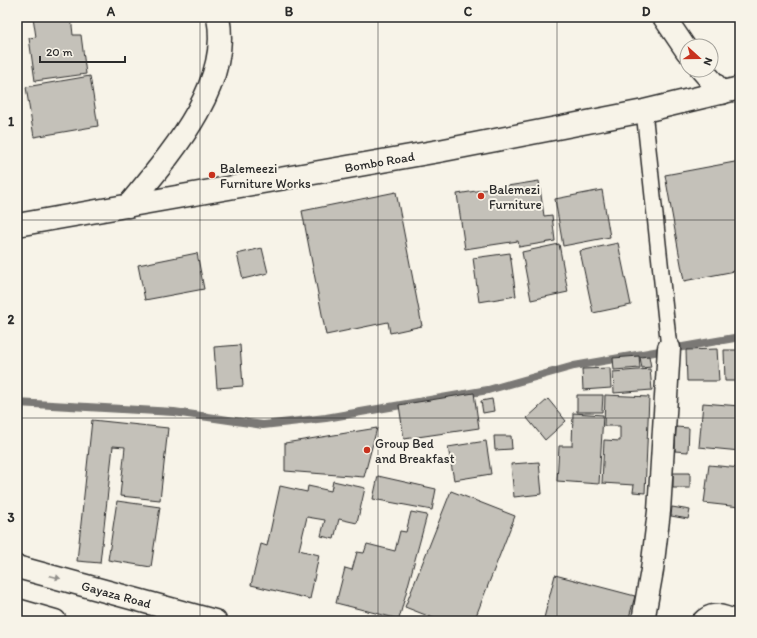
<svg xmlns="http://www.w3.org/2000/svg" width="757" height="638" font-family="Itim,sans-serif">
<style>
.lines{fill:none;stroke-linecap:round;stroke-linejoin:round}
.stream{stroke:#7a7874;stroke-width:8}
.building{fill:#c4c1b9;stroke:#2b2b2b}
.lane-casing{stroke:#2b2b2b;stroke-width:18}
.street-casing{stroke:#2b2b2b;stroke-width:25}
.primary-casing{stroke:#2b2b2b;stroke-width:25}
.lane{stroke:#f7f3e8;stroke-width:15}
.street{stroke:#f7f3e8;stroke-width:22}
.primary{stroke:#f7f3e8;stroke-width:22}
.oneway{fill:#918f8a}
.grid{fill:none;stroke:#2b2b2b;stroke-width:1;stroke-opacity:0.55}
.poi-dot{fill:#c8321e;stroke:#f7f3e8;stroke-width:1.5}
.labels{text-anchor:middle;stroke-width:4;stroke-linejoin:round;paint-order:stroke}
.street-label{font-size:13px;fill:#2b2b2b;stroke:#f7f3e8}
.poi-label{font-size:13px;fill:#2b2b2b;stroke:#f7f3e8;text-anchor:start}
.neatline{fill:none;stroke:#2b2b2b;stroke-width:1.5}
.grid-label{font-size:13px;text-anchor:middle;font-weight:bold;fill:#2b2b2b}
</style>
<rect width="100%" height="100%" fill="#f7f3e8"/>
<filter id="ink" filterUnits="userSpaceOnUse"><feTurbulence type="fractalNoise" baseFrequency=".025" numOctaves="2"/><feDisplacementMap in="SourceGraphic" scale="8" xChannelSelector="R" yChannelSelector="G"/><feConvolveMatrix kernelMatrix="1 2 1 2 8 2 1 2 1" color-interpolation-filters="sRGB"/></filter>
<g filter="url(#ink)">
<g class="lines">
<path class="stream" d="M17,403L174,412L263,425L326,418L488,390L574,366L740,337"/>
</g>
<g class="building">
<path d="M33,17H71L73,35H81L86,74L35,81L29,38L36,37Z"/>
<path d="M90,76L98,126L34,137L26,87Z"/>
<path d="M740,161V270L684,281L665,175Z"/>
<path d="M539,181L544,216L552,215L555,241L519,247L518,241L465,249L457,194Z"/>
<path d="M602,190L610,237L563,246L555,199Z"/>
<path d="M396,192L422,326L390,333L388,322L326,335L302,211Z"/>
<path d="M618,243L631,305L593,313L580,251Z"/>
<path d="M559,244L568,292L531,300L522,252Z"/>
<path d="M262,248L268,273L243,279L237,254Z"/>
<path d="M197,253L204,289L145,300L138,265Z"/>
<path d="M510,253L516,296L479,302L473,258Z"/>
<path d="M240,345L243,386L217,388L214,347Z"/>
<path d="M717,349L719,381H687L686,350Z"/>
<path d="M724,350H739V381H725Z"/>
<path d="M639,356L640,368L614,370L613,358Z"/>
<path d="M649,356L651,367L642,368L640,357Z"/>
<path d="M610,368L611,388L583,390L582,369Z"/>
<path d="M650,369L652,390L614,393L613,372Z"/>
<path d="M474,393L479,428L404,439L399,405Z"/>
<path d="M577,395H603L602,412H577Z"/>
<path d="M605,395L649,397L645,493L633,492L634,485L602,483L604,440L620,441V426H604Z"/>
<path d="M492,399L494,411L483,413L481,401Z"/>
<path d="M548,399L566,421L545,440L527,418Z"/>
<path d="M703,403L740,406V451L699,447Z"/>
<path d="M573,413L603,415L599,484L557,481L559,446H572Z"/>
<path d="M92,420L168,428L160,500L120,496L125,447L113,446L100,563L77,561Z"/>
<path d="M676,427L689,428L688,452L675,451Z"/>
<path d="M377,428L364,477L285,471V443Z"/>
<path d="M494,436H511L512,449L495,450Z"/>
<path d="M486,441L491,474L454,480L448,447Z"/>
<path d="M539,462L542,494L514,497L511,464Z"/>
<path d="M709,465L740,468V507L704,503Z"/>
<rect x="673" y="473" width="17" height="15"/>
<path d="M378,476L436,489L432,510L373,499Z"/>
<path d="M333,481L365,488L357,523L339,519L334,539L321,536L325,520L307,517L299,550L319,555L310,599L251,585L261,544L267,546L280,486L307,492L308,486L331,491Z"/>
<path d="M451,491L515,516L474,621H441L405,607Z"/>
<path d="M117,501L160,507L151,567L108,560Z"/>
<path d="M672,507L690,510L688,519L671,516Z"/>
<path d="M411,512L427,515L399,619L336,603L345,568L352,570L357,552L364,553L367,544L395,551L400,531L406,532Z"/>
<path d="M555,575L635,596L628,621H556L544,618Z"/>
</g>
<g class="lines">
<defs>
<g id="lane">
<path d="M644,111L669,348"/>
<path d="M699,621C713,606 723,614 740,619"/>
</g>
<g id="street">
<path d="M664,17L687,51"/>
<path d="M702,70L722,93"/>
<path d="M128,206C169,156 232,86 218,17"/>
<path d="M643,621L652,570L659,511L669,348"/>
</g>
<g id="primary">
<path id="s1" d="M17,225L439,151L644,111L740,88"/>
<path id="s2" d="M17,567L215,621"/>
<path d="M17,610L55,621"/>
</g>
</defs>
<use href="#lane" class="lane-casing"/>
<use href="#street" class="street-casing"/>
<use href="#primary" class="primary-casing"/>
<use href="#lane" class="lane"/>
<use href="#street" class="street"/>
<use href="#primary" class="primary"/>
</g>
<defs><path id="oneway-solid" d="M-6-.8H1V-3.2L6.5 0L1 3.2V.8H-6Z"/></defs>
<use class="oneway" href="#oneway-solid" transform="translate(55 577) rotate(15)"/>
</g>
<path class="grid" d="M200,17V621M378,17V621M557,17V621M17,220H740M17,418H740"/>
<g class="poi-dot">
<circle cx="212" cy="175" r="4"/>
<circle cx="481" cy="196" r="4"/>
<circle cx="367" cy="450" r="4"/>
</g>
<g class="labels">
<g class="street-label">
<text dy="5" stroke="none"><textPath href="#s1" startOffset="368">Bombo Road</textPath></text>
<text dy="5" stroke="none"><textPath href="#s2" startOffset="103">Gayaza Road</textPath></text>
</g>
<g class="poi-label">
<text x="220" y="173">Balemeezi<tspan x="220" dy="15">Furniture Works</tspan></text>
<text x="489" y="194">Balemezi<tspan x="489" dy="15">Furniture</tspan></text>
<text x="375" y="448">Group Bed<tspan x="375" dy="15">and Breakfast</tspan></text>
</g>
</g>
<rect width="757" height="638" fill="none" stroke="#f7f3e8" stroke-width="44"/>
<g transform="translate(699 58) rotate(111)"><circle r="19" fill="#f7f3e8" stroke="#a5a39c"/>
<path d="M0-3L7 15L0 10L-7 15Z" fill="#c8321e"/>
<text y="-6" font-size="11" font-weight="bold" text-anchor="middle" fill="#2b2b2b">N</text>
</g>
<path d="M40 56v6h85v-6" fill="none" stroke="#2b2b2b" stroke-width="2"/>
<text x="46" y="56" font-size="12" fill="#2b2b2b" stroke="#f7f3e8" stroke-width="3" paint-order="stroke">20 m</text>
<rect x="22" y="22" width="713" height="594" class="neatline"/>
<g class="grid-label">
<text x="111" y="16">A</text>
<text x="289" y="16">B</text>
<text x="468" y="16">C</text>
<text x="646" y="16">D</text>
<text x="11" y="126">1</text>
<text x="11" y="324">2</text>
<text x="11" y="522">3</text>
</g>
</svg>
